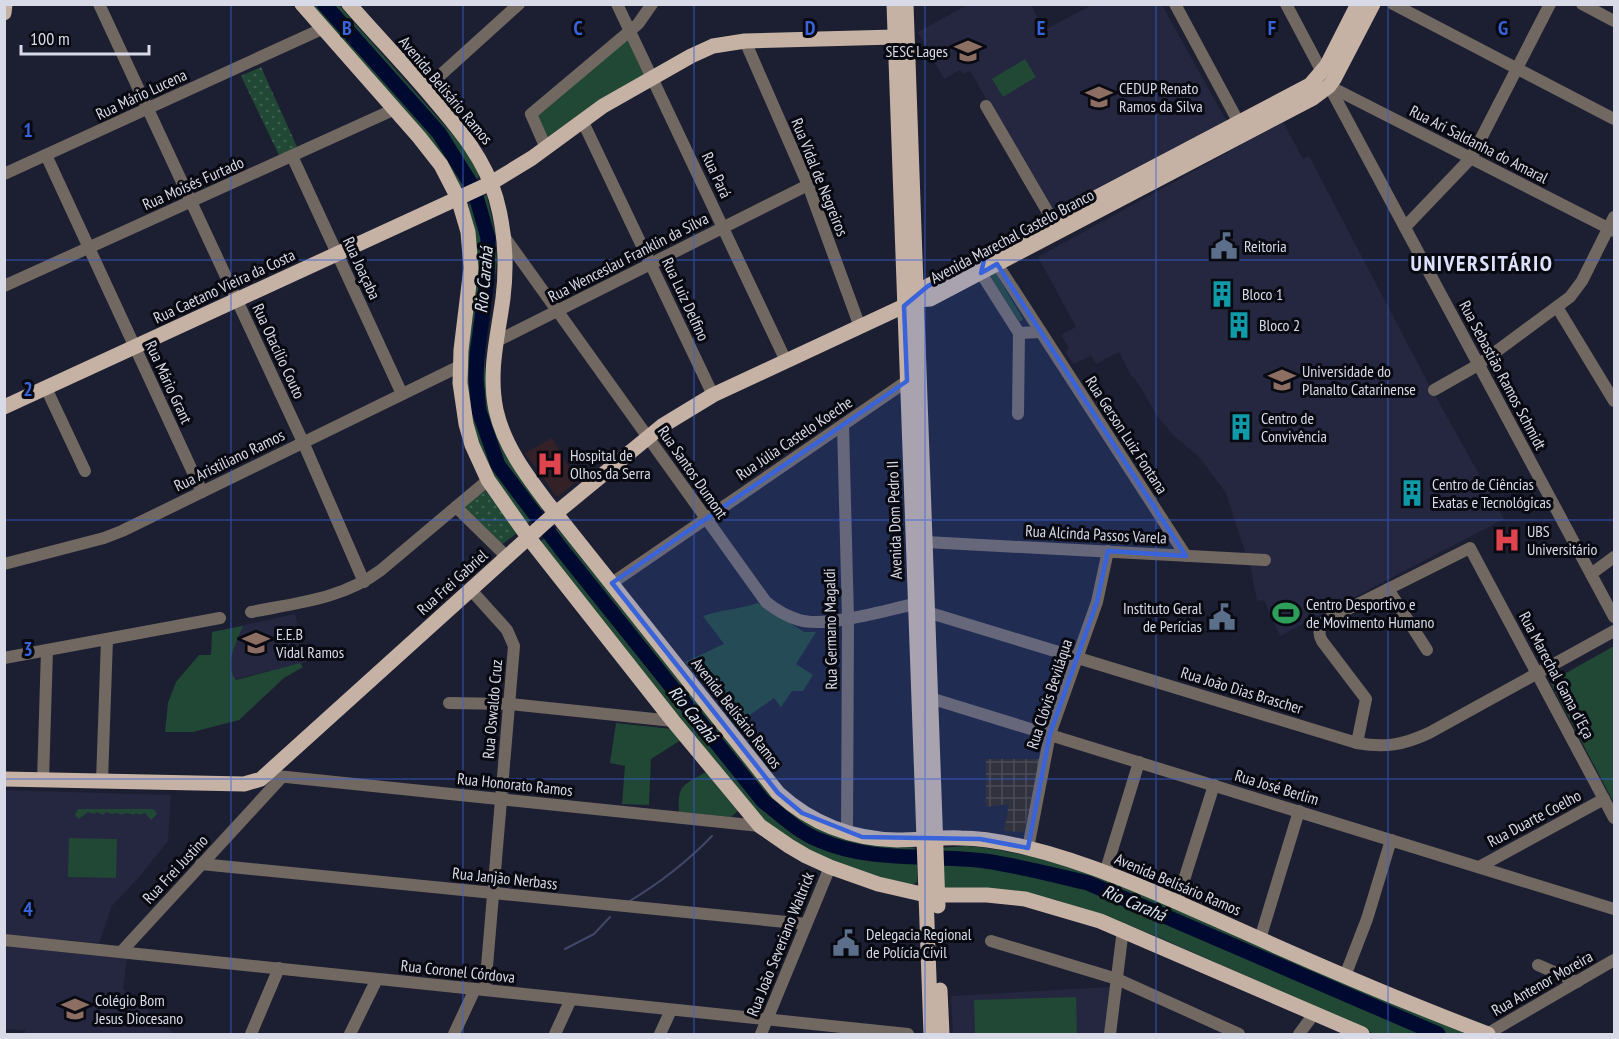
<svg xmlns="http://www.w3.org/2000/svg" width="1619" height="1039" font-family="'PT Sans Narrow',sans-serif">
<style>
.built{fill:#24273f}
.industrial{fill:url(#industrial-grid)}
.medical{fill:#342127}
.grass{fill:#214735}
.park{fill:url(#park-dots)}
.lines{fill:none;stroke-linecap:round;stroke-linejoin:round}
.stream{stroke:#414867;stroke-width:2}
.river{stroke:#000930;stroke-width:15}
.minor{stroke:#726862;stroke-width:12}
.major{stroke:#c6b2a4;stroke-width:15}
.marked{fill:#3963da;fill-opacity:0.2;stroke:#3963da;stroke-width:4.5;stroke-linejoin:round}
.grid{fill:none;stroke:#3963da;stroke-width:1.5;stroke-opacity:0.55}
.labels{text-anchor:middle;stroke-width:6;stroke-linejoin:round;paint-order:stroke}
.poi-label{font-size:16px;fill:#d8dae7;stroke:#080911;text-anchor:start}
.street-label{font-size:16px;fill:#d8dae7;stroke:#080911}
.water-label{font-size:18px;font-style:italic;fill:#dae4f2;stroke:#080911}
.district-label{font-size:22px;font-weight:bold;letter-spacing:1.5px;fill:#dce0fa;stroke:#080911}
.grid-label{font-size:20px;text-anchor:middle;font-weight:bold;fill:#3963da;stroke:#080911;stroke-width:6;stroke-linejoin:round;paint-order:stroke}
</style>
<defs>
<pattern id="industrial-grid" width="8" height="8" patternUnits="userSpaceOnUse" patternTransform="scale(1.5)"><rect width="8" height="8" fill="#302616"/><path d="M0 4h8M4 0v8" fill="none" stroke="#4d4538"/></pattern>
<pattern id="park-dots" width="8" height="8" patternUnits="userSpaceOnUse" patternTransform="scale(1.5)"><rect width="8" height="8" fill="#214735"/><path d="M2 2h.1M6 6h.1" fill="none" stroke="#406152" stroke-width="1.8" stroke-linecap="round"/></pattern>
</defs>
<rect width="100%" height="100%" fill="#1c1f31"/>
<g class="built">
<path d="M967,5H1031L1044,30L1092,5H1162L1228,124L1054,216L970,71L963,74L960,70L944,79L918,32Z"/>
<path d="M1283,122L1303,159L1309,156L1426,379L1504,519L1280,636L1264,600L1257,601L1251,570L1226,493L1199,457L1174,436L1158,417L1137,382L1130,374L1119,352L1096,364L1091,356L1074,364L1065,352L1069,348L1061,335L1076,327L1038,257Z"/>
<path d="M295,614L306,662L212,685V632Z"/>
<path d="M5,790L171,795L168,841L139,877L112,906L99,943L5,935Z"/>
<path d="M4,946L127,959L123,989L175,1034H25V1030L5,1029Z"/>
<path d="M1110,987L1105,1034H953L951,996Z"/>
</g>
<path class="industrial" d="M986,759H1040L1024,832L1004,831L1009,804L986,807Z"/>
<path class="medical" d="M552,438L577,481L557,497L525,453Z"/>
<g class="grass">
<path d="M309,5H339L459,142L468,153L479,175L478,178L461,187L458,186Z"/>
<path d="M629,34L650,78L547,145L534,114Z"/>
<path d="M1025,59L1036,77L1003,97L992,79Z"/>
<path d="M484,195L487,196L495,232L497,262L484,355L487,393L544,508L525,526L482,456L466,398L468,338L473,314L477,279L469,208V204Z"/>
<path d="M994,270L1023,319L1021,321H1019L989,274Z"/>
<path d="M557,528L766,789L778,801L914,848L917,853V882L910,886L826,861L757,818L539,543Z"/>
<path d="M758,603L804,632H816L796,664L813,675L803,691H792L781,707L774,698L737,724L685,662L724,644L703,616C721,610 740,609 758,603Z"/>
<path d="M243,626C237,641 223,665 236,680L300,663L303,667L284,678L239,720L193,732H165L168,703L176,682L199,655H211L212,632Z"/>
<path d="M1614,646V803L1550,682Z"/>
<path d="M616,723L672,729L681,740L651,759L649,805L622,804L625,766L610,763Z"/>
<path d="M706,772L738,811L731,817L679,812C677,784 684,785 706,772Z"/>
<path d="M78,809H152L155,810L157,814L151,820L145,813L139,815L136,813L134,815L127,813L121,815L118,813L112,814L106,812L103,815L97,812L94,814L88,812L79,819L75,815Z"/>
<path d="M69,838L117,839L116,878L68,877Z"/>
<path d="M967,846C1059,854 1143,894 1227,930C1308,965 1389,1000 1471,1034H1374L1258,981L1151,934L1102,915L1056,900L1027,893L942,888L940,848Z"/>
<path d="M1076,997L1077,1034H975L974,1000Z"/>
</g>
<g class="park">
<path d="M261,67L298,149L280,157L241,76Z"/>
<path d="M484,488L517,533L501,545L462,506Z"/>
</g>
<g class="lines">
<g class="stream">
<path d="M757,805L763,801"/>
<path d="M628,902C660,883 687,862 712,836"/>
<path d="M565,949L594,934L610,917"/>
</g>
<path class="river" d="M324,4L439,133L474,189L488,238L487,281L477,355L476,379L479,411L498,465L562,550L763,801C780,814 798,832 819,840C872,863 929,854 985,861C1020,866 1054,875 1088,883L1438,1034"/>
<g class="minor">
<path d="M99,4L303,442L364,582"/>
<path d="M617,4L786,361"/>
<path d="M1175,4L1239,123"/>
<path d="M1286,4L1322,72"/>
<path d="M1393,4L1614,119"/>
<path d="M1582,4L1614,21"/>
<path d="M745,41L808,185L860,327"/>
<path d="M1329,86L1614,617"/>
<path d="M1329,86L1614,231"/>
<path d="M425,89L519,4"/>
<path d="M986,106L1053,221"/>
<path d="M582,120L713,395"/>
<path d="M546,148L531,114L638,24L652,4"/>
<path d="M46,155L202,492"/>
<path d="M292,156L402,394"/>
<path d="M4,174L324,28"/>
<path d="M1405,227L1471,158L1550,4"/>
<path d="M503,235L766,602C776,610 786,616 799,620C827,628 885,610 915,604"/>
<path d="M997,264L1186,556"/>
<path d="M981,273L1019,333L1041,332"/>
<path d="M4,286L395,109"/>
<path d="M1557,307L1614,401"/>
<path d="M495,342L808,185"/>
<path d="M46,388L85,471"/>
<path d="M1434,390L1478,365L1570,297L1582,281L1614,217"/>
<path d="M1018,414L1019,333"/>
<path d="M843,425L848,618L847,833"/>
<path d="M456,507L507,557"/>
<path d="M926,542L1265,560"/>
<path d="M4,564L104,538L122,531L460,366"/>
<path d="M1591,574L1614,557"/>
<path d="M612,583L907,381"/>
<path d="M1388,589L1427,650"/>
<path d="M471,590L507,630L514,646L485,990"/>
<path d="M251,612C296,603 343,599 381,570L488,480"/>
<path d="M927,612L1357,743C1385,748 1403,745 1429,733L1614,631"/>
<path d="M4,658L220,618"/>
<path d="M930,698L1614,909"/>
<path d="M449,703L510,704L673,721"/>
<path d="M1357,743L1366,699L1322,641C1317,632 1320,627 1326,620L1470,548L1614,818"/>
<path d="M267,775L760,826"/>
<path d="M43,780L47,650"/>
<path d="M102,781L107,639"/>
<path d="M1028,848L1050,734L1097,602L1108,551"/>
<path d="M201,864L806,924"/>
<path d="M1479,867L1604,799"/>
<path d="M1105,873L1139,762"/>
<path d="M1177,902L1214,785"/>
<path d="M1260,939L1299,811"/>
<path d="M4,940L908,1034"/>
<path d="M991,941L1117,979L1239,1034"/>
<path d="M121,952L282,777"/>
<path d="M1538,965L1577,982"/>
<path d="M1345,976L1367,919L1391,840"/>
<path d="M251,1034L279,968"/>
<path d="M350,1034L377,979"/>
<path d="M454,1034L475,989"/>
<path d="M555,1034L571,999"/>
<path d="M660,1034L671,1010"/>
<path d="M761,1034L830,867"/>
<path d="M1110,1034L1123,929"/>
<path d="M1299,1034L1314,1014"/>
<path d="M1487,1034L1614,960"/>
</g>
<g class="major">
<path d="M302,4L419,137L441,165L458,198L468,232L471,268L461,350L460,383L466,424L472,445L488,480L528,537L673,721L760,826L789,846L806,856L830,867L878,884L926,895H987L1025,899L1100,921L1362,1034"/>
<path d="M349,4C376,35 405,65 431,96C458,128 484,157 496,198C505,230 507,265 503,298C498,336 488,371 496,410C504,446 527,476 549,505L778,793C812,824 851,839 897,840C919,840 940,837 961,838C983,838 1003,842 1024,847C1099,865 1170,899 1240,930C1322,967 1404,1002 1488,1034"/>
<path d="M894,4L931,1034"/>
<path d="M906,4L938,906"/>
<path d="M4,13L5,4"/>
<path d="M917,300L930,299L1313,98L1329,86L1334,79L1373,4"/>
<path d="M4,407L491,183L532,158L603,106L691,56L713,46L745,41L895,37L902,39"/>
<path d="M4,779L244,784L261,779L550,518L662,426L713,395L917,300L928,286L1310,85L1327,65L1358,4"/>
<path d="M940,990L942,1034"/>
</g>
</g>
<path class="marked" d="M985,256L981,273L997,264L1186,556L1108,551L1097,602L1050,734L1028,848L980,839L862,837L802,813L778,793L612,583L907,381L904,306L928,286Z"/>
<path class="grid" d="M231,4V1034M463,4V1034M694,4V1034M925,4V1034M1156,4V1034M1388,4V1034M4,260H1614M4,520H1614M4,779H1614"/>
<defs>
<symbol id="university-bare" viewBox="-9 -9 18 18"><path d="M0-5L7-2L0 1L-7-2ZM-4 1L0 2.5L4 1V4Q0 6-4 4Z" fill="#8d6e63" stroke="#080911" stroke-width="2.5" paint-order="stroke"/></symbol>
<symbol id="civic-bare" viewBox="-9 -9 18 18"><path d="M-.6-6.5H3V-4.5H.6V-3L4-1V1h2V6H-6V1h2V-1L-.6-3ZM-1.2 2.5V6h2.4V2.5Z" fill="#5c6f8a" stroke="#080911" stroke-width="2.5" paint-order="stroke"/></symbol>
<symbol id="building-bare" viewBox="-9 -9 18 18"><path d="M-4-6H4V6H1V3H-1V6H-4ZM-2.5-4.3h1.7v1.8h-1.7ZM.8-4.3h1.7v1.8H.8ZM-2.5-1h1.7V.8h-1.7ZM.8-1h1.7V.8H.8Z" fill="#0f9aa8" stroke="#080911" stroke-width="2.5" paint-order="stroke"/></symbol>
<symbol id="hospital-bare" viewBox="-9 -9 18 18"><path d="M-5-5h3v3.5h4V-5h3V5h-3V1.5h-4V5h-3Z" fill="#e0444e" stroke="#080911" stroke-width="2.5" paint-order="stroke"/></symbol>
<symbol id="stadium-bare" viewBox="-9 -9 18 18"><path d="M0-5a6.5 5 0 1 0 0 10a6.5 5 0 1 0 0-10ZM-3.5-1.8h7v3.6h-7Z" fill="#2e9e5b" stroke="#080911" stroke-width="2.5" paint-order="stroke"/></symbol>
<symbol id="school-bare" viewBox="-9 -9 18 18"><path d="M0-5L7-2L0 1L-7-2ZM-4 1L0 2.5L4 1V4Q0 6-4 4Z" fill="#8d6e63" stroke="#080911" stroke-width="2.5" paint-order="stroke"/></symbol>
</defs>
<g fill-rule="evenodd">
<use href="#university-bare" x="949" y="32" width="38" height="38"/>
<use href="#university-bare" x="1080" y="78" width="38" height="38"/>
<use href="#civic-bare" x="1205" y="227" width="38" height="38"/>
<use href="#building-bare" x="1203" y="275" width="38" height="38"/>
<use href="#building-bare" x="1220" y="306" width="38" height="38"/>
<use href="#university-bare" x="1263" y="361" width="38" height="38"/>
<use href="#building-bare" x="1222" y="408" width="38" height="38"/>
<use href="#hospital-bare" x="531" y="445" width="38" height="38"/>
<use href="#building-bare" x="1393" y="474" width="38" height="38"/>
<use href="#hospital-bare" x="1488" y="521" width="38" height="38"/>
<use href="#stadium-bare" x="1267" y="594" width="38" height="38"/>
<use href="#civic-bare" x="1203" y="598" width="38" height="38"/>
<use href="#school-bare" x="237" y="624" width="38" height="38"/>
<use href="#civic-bare" x="827" y="924" width="38" height="38"/>
<use href="#school-bare" x="56" y="990" width="38" height="38"/>
</g>
<g class="labels">
<g class="poi-label">
<text x="948" y="57" text-anchor="end">SESC Lages</text>
<text x="1119" y="94">CEDUP Renato<tspan x="1119" dy="18">Ramos da Silva</tspan></text>
<text x="1244" y="252">Reitoria</text>
<text x="1242" y="300">Bloco 1</text>
<text x="1259" y="331">Bloco 2</text>
<text x="1302" y="377">Universidade do<tspan x="1302" dy="18">Planalto Catarinense</tspan></text>
<text x="1261" y="424">Centro de<tspan x="1261" dy="18">Convivência</tspan></text>
<text x="570" y="461">Hospital de<tspan x="570" dy="18">Olhos da Serra</tspan></text>
<text x="1432" y="490">Centro de Ciências<tspan x="1432" dy="18">Exatas e Tecnológicas</tspan></text>
<text x="1527" y="537">UBS<tspan x="1527" dy="18">Universitário</tspan></text>
<text x="1306" y="610">Centro Desportivo e<tspan x="1306" dy="18">de Movimento Humano</tspan></text>
<text x="1202" y="614" text-anchor="end">Instituto Geral<tspan x="1202" dy="18">de Perícias</tspan></text>
<text x="276" y="640">E.E.B<tspan x="276" dy="18">Vidal Ramos</tspan></text>
<text x="866" y="940">Delegacia Regional<tspan x="866" dy="18">de Polícia Civil</tspan></text>
<text x="95" y="1006">Colégio Bom<tspan x="95" dy="18">Jesus Diocesano</tspan></text>
</g>
<g class="street-label">
<text transform="translate(446 90) rotate(50)" y="6">Avenida Belisário Ramos</text>
<text transform="translate(141 94) rotate(-25)" y="6">Rua Mário Lucena</text>
<text transform="translate(1479 144) rotate(27)" y="6">Rua Ari Saldanha do Amaral</text>
<text transform="translate(717 175) rotate(65)" y="6">Rua Pará</text>
<text transform="translate(820 177) rotate(68)" y="6">Rua Vidal de Negreiros</text>
<text transform="translate(193 183) rotate(-24)" y="6">Rua Moisés Furtado</text>
<text transform="translate(1012 236) rotate(-28)" y="6">Avenida Marechal Castelo Branco</text>
<text transform="translate(628 257) rotate(-27)" y="6">Rua Wenceslau Franklin da Silva</text>
<text transform="translate(362 268) rotate(65)" y="6">Rua Joaçaba</text>
<text transform="translate(224 286) rotate(-25)" y="6">Rua Caetano Vieira da Costa</text>
<text transform="translate(686 299) rotate(65)" y="6">Rua Luiz Delfino</text>
<text transform="translate(279 351) rotate(65)" y="6">Rua Otacílio Couto</text>
<text transform="translate(1503 375) rotate(62)" y="6">Rua Sebastião Ramos Schmidt</text>
<text transform="translate(169 382) rotate(65)" y="6">Rua Mário Grant</text>
<text transform="translate(1127 435) rotate(57)" y="6">Rua Gerson Luiz Fontana</text>
<text transform="translate(794 438) rotate(-34)" y="6">Rua Júlia Castelo Koeche</text>
<text transform="translate(229 460) rotate(-26)" y="6">Rua Aristiliano Ramos</text>
<text transform="translate(693 472) rotate(55)" y="6">Rua Santos Dumont</text>
<text transform="translate(894 520) rotate(-92)" y="6">Avenida Dom Pedro II</text>
<text transform="translate(1096 534) rotate(3)" y="6">Rua Alcinda Passos Varela</text>
<text transform="translate(452 582) rotate(-42)" y="6">Rua Frei Gabriel</text>
<text transform="translate(830 629) rotate(-91)" y="6">Rua Germano Magaldi</text>
<text transform="translate(1557 675) rotate(62)" y="6">Rua Marechal Gama d'Eça</text>
<text transform="translate(1242 690) rotate(17)" y="6">Rua João Dias Brascher</text>
<text transform="translate(1049 694) rotate(-72)" y="6">Rua Clóvis Beviláqua</text>
<text transform="translate(492 709) rotate(-85)" y="6">Rua Oswaldo Cruz</text>
<text transform="translate(737 713) rotate(52)" y="6">Avenida Belisário Ramos</text>
<text transform="translate(515 784) rotate(6)" y="6">Rua Honorato Ramos</text>
<text transform="translate(1277 787) rotate(17)" y="6">Rua José Berlim</text>
<text transform="translate(1534 818) rotate(-28)" y="6">Rua Duarte Coelho</text>
<text transform="translate(175 869) rotate(-47)" y="6">Rua Frei Justino</text>
<text transform="translate(505 878) rotate(6)" y="6">Rua Janjão Nerbass</text>
<text transform="translate(1178 884) rotate(23)" y="6">Avenida Belisário Ramos</text>
<text transform="translate(780 944) rotate(-68)" y="6">Rua João Severiano Waltrick</text>
<text transform="translate(458 971) rotate(6)" y="6">Rua Coronel Córdova</text>
<text transform="translate(1542 983) rotate(-30)" y="6">Rua Antenor Moreira</text>
</g>
<g class="water-label">
<text transform="translate(484 280) rotate(-85)" y="6">Rio Carahá</text>
<text transform="translate(693 714) rotate(51)" y="6">Rio Carahá</text>
<text transform="translate(1134 903) rotate(23)" y="6">Rio Carahá</text>
</g>
<g class="district-label">
<text x="1482" y="271">UNIVERSITÁRIO</text>
</g>
</g>
<g class="grid-label">
<text x="347" y="35">B</text>
<text x="578" y="35">C</text>
<text x="810" y="35">D</text>
<text x="1041" y="35">E</text>
<text x="1272" y="35">F</text>
<text x="1503" y="35">G</text>
<text x="28" y="137">1</text>
<text x="28" y="396">2</text>
<text x="28" y="656">3</text>
<text x="28" y="916">4</text>
</g>
<rect width="1619" height="1039" fill="none" stroke="#d8dae7" stroke-width="12"/>
<path d="M21 45v9h128v-9" fill="none" stroke="#d8dae7" stroke-width="3"/>
<text x="30" y="45" font-size="18" fill="#d8dae7" stroke="#080911" stroke-width="4.5" paint-order="stroke">100 m</text>
</svg>
